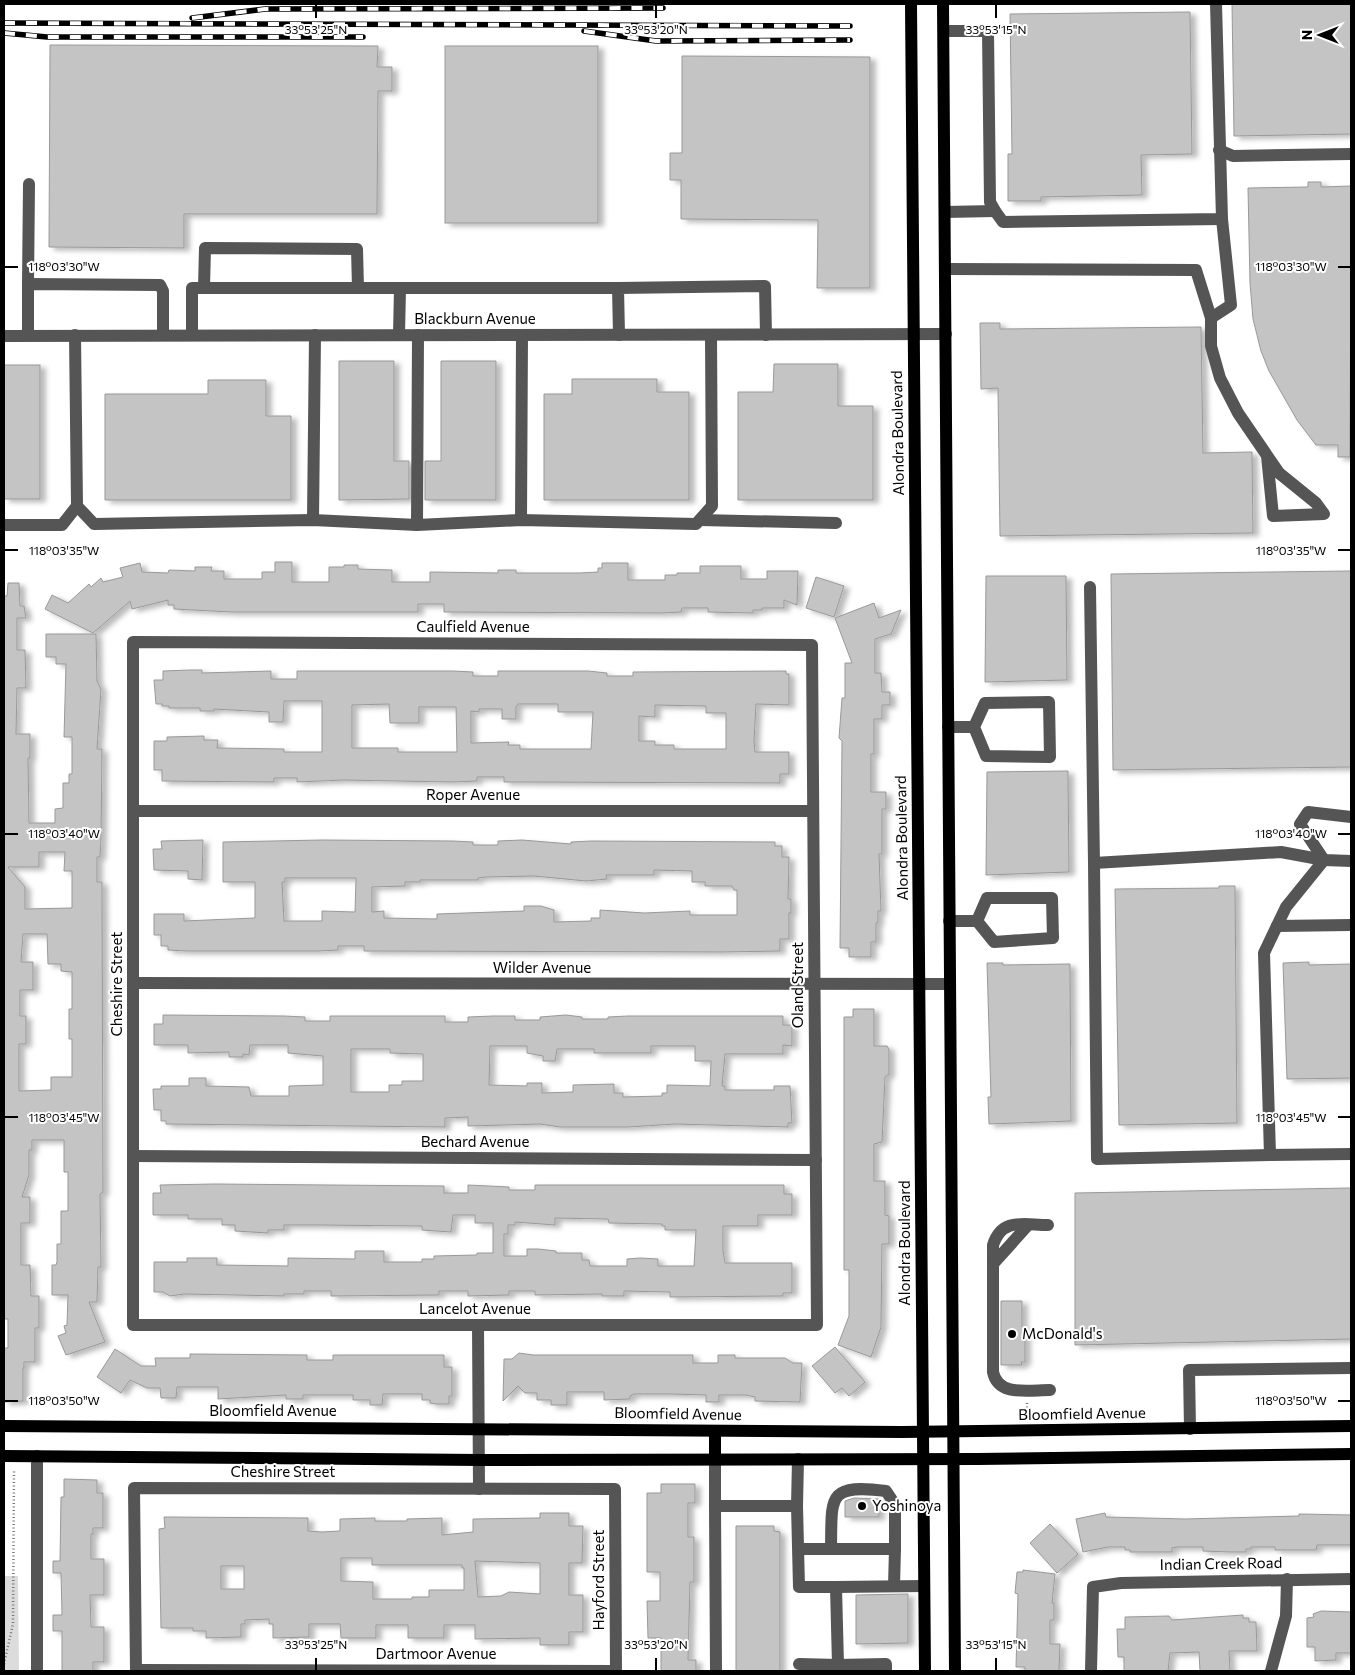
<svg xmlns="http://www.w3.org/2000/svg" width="1355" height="1675" font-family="Commissioner,sans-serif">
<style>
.green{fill:#dcdcdc}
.building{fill:#c4c4c4;stroke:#999;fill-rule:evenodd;filter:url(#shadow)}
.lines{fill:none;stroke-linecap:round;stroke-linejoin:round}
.path{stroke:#777;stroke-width:2.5;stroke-dasharray:1 2.5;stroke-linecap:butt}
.minor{stroke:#555;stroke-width:12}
.major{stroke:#000;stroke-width:12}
.rail-casing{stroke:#000;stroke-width:5.5}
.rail{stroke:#fff;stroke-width:4;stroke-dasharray:11;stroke-linecap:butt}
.ticks{fill:none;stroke:#000;stroke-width:2}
.poi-dot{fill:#000;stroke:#fff;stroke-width:2}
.labels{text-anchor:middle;stroke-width:4;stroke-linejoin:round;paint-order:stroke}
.street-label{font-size:15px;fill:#000;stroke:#fff}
.poi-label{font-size:15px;fill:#000;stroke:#fff;text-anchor:start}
.ticks-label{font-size:12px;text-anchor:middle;fill:#000;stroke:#fff;stroke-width:4;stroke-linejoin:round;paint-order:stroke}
</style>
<defs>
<filter id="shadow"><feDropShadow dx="5.5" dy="3" stdDeviation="2.5" flood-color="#0004"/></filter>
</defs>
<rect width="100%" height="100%" fill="#fff"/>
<path class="green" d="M4,1576H18L19,1671H4Z"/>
<g class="building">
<path d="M1232,4H1351V134L1234,136Z"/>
<path d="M1190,12L1192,154L1141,155L1142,195L1041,197V201H1008V154H1012L1010,14Z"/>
<path d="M50,45L378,46L377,67H392V91H378L377,214H184V248L49,247Z"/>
<rect x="445" y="46" width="153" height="177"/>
<path d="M682,56L870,57V288H817L818,220L681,219V180H670V153H682Z"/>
<path d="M1308,182H1321V187L1351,186L1350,457H1338V445H1316L1297,420L1269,371L1261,351L1253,319L1250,283L1248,188L1308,187Z"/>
<path d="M980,323H1000V329L1201,327L1203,453L1252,452L1253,533L1000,536L998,388L981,389Z"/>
<path d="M339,361H394V461H409V499L339,500Z"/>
<path d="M441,361H496V500H425V461H441Z"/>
<path d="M774,364H838V406H873V500H738V392H773Z"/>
<rect x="4" y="365" width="36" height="134"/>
<path d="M572,379H657V392H689V500H544V394H572Z"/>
<path d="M208,380H266V416H291V500H105V394H208Z"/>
<path d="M275,562H292V582H329V567H344V565H358V569L392,570V582H430V572L498,573V570H516V573H580L598,572V568H602V563H628V580H665V575H677V573H700V566H741V579H767V571H798L797,605L784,600V608H762V610H753V613L708,612V608H682L681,612L662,613L444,612V604H418V612H232L174,609V605H168V600L132,609L130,601L93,633L45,609L52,595L68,603L89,584L91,587L101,578L103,582L123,577L120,568L140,563L142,572L168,573L169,570L195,571V567H212L211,571H224V579H262V572H275Z"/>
<path d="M1351,571V767L1113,770L1111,574Z"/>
<path d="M986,576H1066L1067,680L985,682Z"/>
<path d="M816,577L844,586L834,617L806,608Z"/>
<path d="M8,583H19L20,606H24L26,618H17V650H25L26,688H17L16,734H30V758H28L29,823H55V809L63,808V783H69V774H72V737H64L66,664H56V657H46V634H96L97,681L101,689L97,749H102L101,838L100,857H97V882H102L103,1192L100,1194L101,1267H98L97,1302H89L105,1342L66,1355L58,1336L66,1333L64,1326L67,1325L68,1295H52V1265H56L57,1262V1244H61V1211H68V1172H64V1140H32V1150H29V1175L22,1197H30V1223H21V1265H30L31,1296H39V1328H35V1362H24V1368H23V1401L4,1402V1348H8V1319H4V596H7ZM39,852H65L64,871H72V908L25,909V887L8,867H39ZM23,934H47L48,964H61V971L72,972V1009H69V1039H72V1077H51V1090L19,1091V1044H26V1016H20V990H33V962H21Z"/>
<path d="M874,603L879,618L901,610L891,634L875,639V673H881L882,692H890V705H882V719H874V754H871V792H886V809H882V854H879L881,911H878V922L876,923V942H871V957H849V948H840L842,741L839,738L842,698H845V663H852L835,618Z"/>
<path d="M190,670H202V673L271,671V679H297V671H453L473,672V676H498V671H588L607,673V676H633V672L786,671V674H789V705L756,704L754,741L755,752H789V774H780V783L524,782H504V777H477V781L453,782L343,780L297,782V778H274V782L162,781V770H154V741H167V737L204,736V740H218L217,748L284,749V752H322V701H284L283,722H269V712L214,709V711H200V708H169V706H162V704H156L154,680H163V671ZM389,704L390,723H419V707H456L457,752H398V748H352V705ZM518,704H558V712H593L591,749H520V745H508L509,742L471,743V711L479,712V709H502V719H516V707ZM655,705L706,706V713H726V749H674V745H655V741H639V716L655,717Z"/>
<path d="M1068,771L1069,872L986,875L987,772Z"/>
<path d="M203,840L202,880L188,879V871L154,870L153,849H162L161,841Z"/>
<path d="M322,840L453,841L473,842V845H498V841L522,840L571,844V842L591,841L775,842V846H782V857H789L788,899H791V913H789V939H780V951L722,952L364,951V946H338V950L318,951H187L168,950V946H161V935H154V914H184V921L255,918V882H223V842ZM654,870L692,871V882H705V886H732L734,890H737V915H690V911L644,913L600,910V918H591V921L554,922V910L541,906H524V911L437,914V919L384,918V911L372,912V887L405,886V882H420V880H478V878L486,877L534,876L586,881L607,879L606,875H654ZM285,878H356L355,912L322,911V921H284L282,882H285Z"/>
<path d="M1219,886H1235L1237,1123L1119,1125L1115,889L1219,888Z"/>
<path d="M1309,962V965L1351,964V1078L1287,1079L1283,963Z"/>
<path d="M987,963H1003V965L1070,964L1071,1121L989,1124L988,1097H991Z"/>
<path d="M853,1009H874V1046H887L889,1049V1074L885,1077L882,1142L874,1144V1181H885V1215L889,1216V1244H882L881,1327L871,1357L838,1345L849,1316V1270H844V1017H853Z"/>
<path d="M163,1015L284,1016L305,1017V1021H330V1016H445V1022H468V1017L493,1016H515V1020H540V1017L566,1015L582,1017V1019H608V1017L628,1016H783V1025H792V1046L783,1045V1054H725L722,1086H725V1090H774V1086H790L792,1123H788V1127L675,1124L628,1127H560L540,1124L468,1126V1117L445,1118V1127L166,1124V1121H161V1110H154L153,1089H161V1086H189V1078H206V1086L249,1087L251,1096H289V1086L323,1085V1056L288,1053V1045H250L249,1055L243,1054V1057H229V1052L188,1053V1045H154V1024H163ZM490,1046H527V1053L543,1056V1061H555L557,1049H594V1053H651V1046H695V1061H711L710,1086L667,1085V1093H662V1096L623,1097V1093H614V1084L573,1085V1092L542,1093V1083H527V1086L489,1085ZM351,1049H390V1053L423,1054V1081H402V1085H389V1092H351Z"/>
<path d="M214,1184L444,1186V1193H468V1185L509,1187V1190H535V1185H784V1194H792V1215H758V1226H723V1251L725,1263H792V1293H783V1296L670,1297V1292L624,1291V1296H602V1294L535,1295V1291H509V1295L468,1296V1291H439V1295L331,1296V1291H304V1294H284V1296L184,1294L170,1296L163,1292H154V1262H187V1258H217V1265L288,1266V1258L355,1259V1251H384V1262H422V1259H434V1256L477,1255V1253H493V1223H475V1215H453L451,1232L422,1230V1226L318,1225H284V1230H268V1233L235,1231V1225H222V1219H188V1215H153V1193H161L160,1185ZM555,1218L608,1219L609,1223L662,1224V1226H665V1230H696L694,1266H658V1259L640,1258L627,1259V1266H590L589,1260H582V1253H556V1251L538,1249H527V1256H504V1234H508V1225H515V1222L555,1225Z"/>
<path d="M1351,1188V1339L1075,1345V1193Z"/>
<path d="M1001,1301H1022V1327H1025V1362H1021L1022,1365H1001Z"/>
<path d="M835,1347L865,1382L849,1396L842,1388L835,1393L812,1366Z"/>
<path d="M115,1349L141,1366H156L155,1358H190V1354L307,1355V1360H333V1355H444V1367H452V1396H449V1404H436L430,1403V1400H422V1394H383L382,1405H370V1400H353V1395H303V1399H286V1395L218,1399V1387H177L176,1398H161L160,1388H147L130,1380L121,1393L97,1377Z"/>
<path d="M519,1353L533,1355H693V1363H718V1355H735V1358H785L793,1363H802L800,1402L755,1401V1397L746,1395H719V1402H706V1395L671,1394H634L630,1396V1399L604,1400V1392H567V1405H551V1400H537V1393H525L518,1386L503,1401L504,1359H512Z"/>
<path d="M64,1479L97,1480V1493H103V1528H93V1534H91V1559H104V1595H90L91,1627H104V1662H93V1671H62V1631H53V1615H62L61,1573H53V1561H60L61,1497H64Z"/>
<path d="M661,1484H695V1503H688V1537H694V1582H690L688,1660H696V1671H661V1638H648L647,1601H660V1572H647V1493H661Z"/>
<path d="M854,1498L879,1499V1517H845V1501Z"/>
<path d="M540,1513H569V1526H583L582,1563H569V1595H583V1632H569V1645H540V1638L475,1639V1625H444V1638H408V1625H376V1638H341L340,1624H309V1637L273,1638V1624H269V1619L245,1620V1624H241V1637L206,1638V1631H193V1628H161L159,1529L165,1528L164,1517L308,1518V1531L322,1532L340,1531V1519L375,1518V1521H407V1519L442,1518V1535L473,1532V1519L540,1518ZM341,1558H372V1565H462V1568H464V1590H429V1597H412V1599H373V1582L341,1581ZM475,1561L540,1563V1594L509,1592L501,1596L478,1597ZM221,1566H244V1589H221Z"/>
<path d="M1105,1513L1106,1517L1185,1519L1299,1516V1514L1351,1515V1545H1317L1316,1550H1275V1547H1251V1549H1246V1552H1230L1203,1551V1547H1177L1172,1548V1552H1130V1550H1125V1547H1108L1083,1552L1076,1519Z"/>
<path d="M1050,1524L1078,1554L1057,1573L1030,1543Z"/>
<path d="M736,1526H774V1531L780,1532V1671H736Z"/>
<path d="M1023,1570L1055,1574L1052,1603H1054V1620H1050V1644H1060L1059,1671H1025V1667H1016L1018,1594L1015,1593L1017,1572H1023Z"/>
<path d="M908,1594V1643L856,1644V1595Z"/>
<path d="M1321,1611L1351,1612V1653H1336V1660L1315,1661V1647H1307V1618L1314,1617L1313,1614Z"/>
<path d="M1243,1615V1618H1249V1622H1256L1257,1651H1229L1230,1671H1200L1199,1652L1170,1653L1168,1671H1124V1657H1118L1117,1629H1125V1617L1169,1616L1172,1620Z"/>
</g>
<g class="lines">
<g class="path">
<path d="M1027,1403V1414"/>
<path d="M4,1664L13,1624L14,1469"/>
</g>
<g class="minor">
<path d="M944,31H988L990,202L995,211L945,212"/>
<path d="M1219,150L1233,156L1351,154"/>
<path d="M995,211L1003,222L1222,219L1216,4"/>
<path d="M945,269L1196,270L1211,318V346L1220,378L1238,413L1279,473L1316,503L1324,514L1273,516L1267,456"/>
<path d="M28,284L29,184"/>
<path d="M204,288L205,248L357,249L358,288"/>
<path d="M1211,318L1231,305L1222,219"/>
<path d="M28,335V284L160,285L163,291V335"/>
<path d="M75,335L77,506L94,524L313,520L417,525L521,520L696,524L712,506L711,335"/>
<path d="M192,335V288H400"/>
<path d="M399,335L400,288H618"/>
<path d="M619,335L618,288L765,286L766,335"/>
<path d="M4,336L946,334"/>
<path d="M313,520L315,335"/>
<path d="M521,520L522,335"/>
<path d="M700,520L836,523"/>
<path d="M4,525H62L77,506"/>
<path d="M417,525L418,335"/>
<path d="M1090,587L1094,863"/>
<path d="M133,642L812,645L817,1325H133Z"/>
<path d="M948,727H974L986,756L1050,757L1049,702L985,703L974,727"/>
<path d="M133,811H813"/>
<path d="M1324,860L1286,907L1264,953L1270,1155L1351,1154"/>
<path d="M1324,860L1300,824L1308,812L1351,817"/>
<path d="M949,921H977L994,942L1053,938L1052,898H987L977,921"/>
<path d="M1277,926L1351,925"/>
<path d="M133,983L950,984"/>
<path d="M1270,1155L1097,1159L1094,863L1281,852L1324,860L1351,861"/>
<path d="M133,1156L816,1160"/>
<path d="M1048,1225C1024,1225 1002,1217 993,1245V1372C998,1397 1029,1390 1050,1390"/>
<path d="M993,1264L1028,1225"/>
<path d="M478,1325L479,1489"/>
<path d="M1190,1429L1189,1370L1351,1368"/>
<path d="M715,1459V1506"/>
<path d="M797,1506L798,1459"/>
<path d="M799,1549H895L894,1586"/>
<path d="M831,1549C832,1498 826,1483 886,1491L894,1503L895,1512V1549"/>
<path d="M836,1587L924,1586"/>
<path d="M799,1664L838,1665V1671"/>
<path d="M136,1670L616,1671"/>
<path d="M37,1671V1456"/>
<path d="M136,1671L134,1488L615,1489L616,1671"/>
<path d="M716,1671L715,1506H797L799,1587H836L838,1665L886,1664V1671"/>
<path d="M1091,1671L1093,1587L1121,1583L1351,1579"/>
<path d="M1271,1671L1286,1616L1287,1579"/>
</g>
<g class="major">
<path d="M911,4L925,1671"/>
<path d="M943,4L955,1671"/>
<path d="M4,1426L902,1432L1351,1426"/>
<path d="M4,1456L480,1460L977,1459L1351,1454"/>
<path d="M715,1459V1431"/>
</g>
<defs>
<g id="rail">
<path d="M192,18L265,9L663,8"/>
<path d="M4,23L850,26"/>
<path d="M584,31L656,41L850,40"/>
<path d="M4,33L47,37H363"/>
</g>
</defs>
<use href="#rail" class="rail-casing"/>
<use href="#rail" class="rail"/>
</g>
<path class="ticks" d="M316,5V18M656,5V18M996,5V18M5,267H18M1338,267H1350M5,550H18M1338,550H1350M5,834H18M1338,834H1350M5,1117H18M1338,1117H1350M5,1401H18M1338,1401H1350M316,1658V1670M656,1658V1670M996,1658V1670"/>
<g class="poi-dot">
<circle cx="1012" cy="1334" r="5"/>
<circle cx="862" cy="1506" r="5"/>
</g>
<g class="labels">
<g class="street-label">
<text x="475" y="324">Blackburn Avenue</text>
<text transform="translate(898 433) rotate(-91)" y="5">Alondra Boulevard</text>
<text x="473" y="632">Caulfield Avenue</text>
<text x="473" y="800">Roper Avenue</text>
<text transform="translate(902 838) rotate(-91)" y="5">Alondra Boulevard</text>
<text x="542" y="973">Wilder Avenue</text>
<text transform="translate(117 984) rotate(-90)" y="5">Cheshire Street</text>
<text transform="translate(798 985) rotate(-90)" y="5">Oland Street</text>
<text x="475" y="1147">Bechard Avenue</text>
<text transform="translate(905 1243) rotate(-90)" y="5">Alondra Boulevard</text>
<text x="475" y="1314">Lancelot Avenue</text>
<text x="273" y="1416">Bloomfield Avenue</text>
<text transform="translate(678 1414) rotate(1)" y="5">Bloomfield Avenue</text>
<text transform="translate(1082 1414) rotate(-1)" y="5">Bloomfield Avenue</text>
<text x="283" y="1477">Cheshire Street</text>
<text transform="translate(1221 1564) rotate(-1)" y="5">Indian Creek Road</text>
<text transform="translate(599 1580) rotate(-90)" y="5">Hayford Street</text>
<text x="436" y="1659">Dartmoor Avenue</text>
</g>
<g class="poi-label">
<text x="1022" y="1339">McDonald's</text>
<text x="872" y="1511">Yoshinoya</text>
</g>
</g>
<g class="ticks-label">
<text x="316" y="34">33°53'25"N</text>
<text x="656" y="34">33°53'20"N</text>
<text x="996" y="34">33°53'15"N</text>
<text x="1291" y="271">118°03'30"W</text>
<text x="64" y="271">118°03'30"W</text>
<text x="1291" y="555">118°03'35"W</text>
<text x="64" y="555">118°03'35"W</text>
<text x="1291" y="838">118°03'40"W</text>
<text x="64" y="838">118°03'40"W</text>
<text x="1291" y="1122">118°03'45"W</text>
<text x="64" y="1122">118°03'45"W</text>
<text x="1291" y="1405">118°03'50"W</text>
<text x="64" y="1405">118°03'50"W</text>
<text x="316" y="1649">33°53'25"N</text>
<text x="656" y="1649">33°53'20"N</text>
<text x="996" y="1649">33°53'15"N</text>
</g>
<rect width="1355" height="1675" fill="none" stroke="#000000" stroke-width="10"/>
<g transform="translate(1320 35) rotate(270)" stroke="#ffffff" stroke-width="4" paint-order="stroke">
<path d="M0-4L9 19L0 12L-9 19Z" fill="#000000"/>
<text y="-8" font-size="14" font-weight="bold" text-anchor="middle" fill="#000000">N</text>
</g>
</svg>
